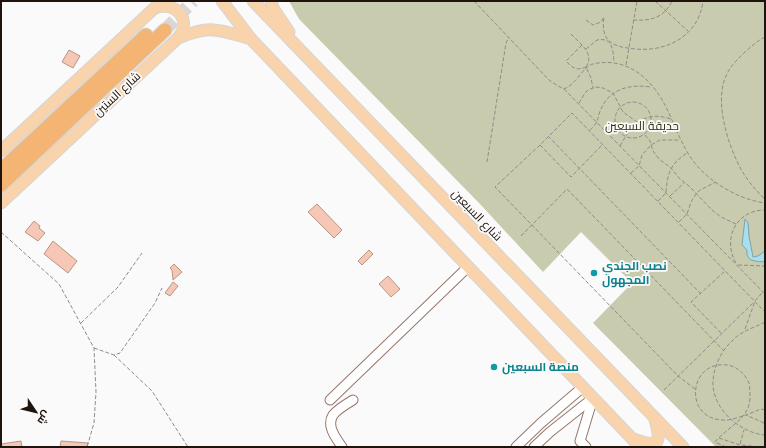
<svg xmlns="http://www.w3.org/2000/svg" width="766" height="448" font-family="Poppins,Cairo,sans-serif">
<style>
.green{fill:#c8cbad}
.water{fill:#a9deee;stroke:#80a1aa}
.building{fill:#f5c7b4;stroke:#b89687}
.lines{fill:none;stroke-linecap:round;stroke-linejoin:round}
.highway-tunnel{stroke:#d9d7d6;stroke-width:13;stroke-dasharray:13 6;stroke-linecap:butt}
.minor-casing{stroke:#987769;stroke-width:11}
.major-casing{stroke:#d7d5d3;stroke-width:13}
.highway-casing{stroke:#d7d5d3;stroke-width:15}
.path{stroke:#918c89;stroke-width:1;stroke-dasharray:4 2;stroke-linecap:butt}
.minor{stroke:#fff;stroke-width:9}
.major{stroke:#f8d3ac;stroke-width:11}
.highway{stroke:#f4b574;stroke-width:13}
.culture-dot{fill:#0f9aa8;stroke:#fafafa;stroke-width:1.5}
.labels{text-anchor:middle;stroke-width:3.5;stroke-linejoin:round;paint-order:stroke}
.street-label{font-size:12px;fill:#1f130d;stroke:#fafafa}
.park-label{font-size:12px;fill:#2e300d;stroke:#fafafa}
.culture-label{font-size:12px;font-weight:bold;fill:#0d838f;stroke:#fafafa;text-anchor:start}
</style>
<rect width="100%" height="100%" fill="#fafafa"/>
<path class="green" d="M289,1H765V447H716L593,323L632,283L581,232L543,272L480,204L299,19Z"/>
<path class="water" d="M745,219L748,223L749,236L753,257L758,256L765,251V262C755,261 746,262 747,250L742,245Z"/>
<g class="building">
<path d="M69,50L80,56L73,68L62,62Z"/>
<path d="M317,204L342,230L334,238L308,212Z"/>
<path d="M34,221L40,226L39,228L45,233L38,241L25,232Z"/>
<path d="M53,241L77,261L68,273L44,254Z"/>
<path d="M369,250L373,254L362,265L358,261Z"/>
<path d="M174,264L182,272L173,280L172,270L170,268Z"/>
<path d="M388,276L400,289L391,297L379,284Z"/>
<path d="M173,282L178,286L170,296L165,293Z"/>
<path d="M21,441L22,447H1V444Z"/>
<path d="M61,441L88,443L87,447H60Z"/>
</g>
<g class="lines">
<path class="highway-tunnel" d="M165,30L193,1"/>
<defs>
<g id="minor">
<path d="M330,400L468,267"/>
<path d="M342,447C336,438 326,426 333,415C336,411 348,403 353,400"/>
<path d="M516,447L541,423L583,387"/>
<path d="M534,447L550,432L593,398"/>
<path d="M586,447L580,441L593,398"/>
</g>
<g id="major">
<path d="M222,1L251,39L640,447"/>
<path d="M253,1L683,447"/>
<path d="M271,1L273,8L289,32"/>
<path d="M155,8C175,0 193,20 178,38"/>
<path d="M1,151L162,1"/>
<path d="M1,203L178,38C211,24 219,30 251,39"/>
<path d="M634,439C659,448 662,444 655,420"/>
</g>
<g id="highway">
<path d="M1,170L146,35"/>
<path d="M1,185L165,30"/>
</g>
</defs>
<use href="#minor" class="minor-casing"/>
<use href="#major" class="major-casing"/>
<use href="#highway" class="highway-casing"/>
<g class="path">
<path d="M474,1L549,80L558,86L564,89C577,84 583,66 593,64C628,56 653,80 667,109C675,126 681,143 691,158C707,181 737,199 765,203"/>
<path d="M655,1L688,31"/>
<path d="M586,20L593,25L601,22L604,17C600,43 614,47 636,49C668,52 699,35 703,1"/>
<path d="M633,20C651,21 664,18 672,1"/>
<path d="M571,34C580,44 595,53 586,67L591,78L593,88"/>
<path d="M765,37C757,41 752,46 745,52C738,59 730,66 726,76C714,102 728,146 742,171C748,181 756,191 765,199"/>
<path d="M582,45L566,61C572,68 577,71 586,67"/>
<path d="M586,49L597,40C613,37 613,50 614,62"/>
<path d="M626,65L637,1"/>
<path d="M564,89L765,294"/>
<circle cx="633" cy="120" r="18"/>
<path d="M579,103L585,93L588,90L596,87L603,88L613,93L623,112L637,122"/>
<path d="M590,130C600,121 596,120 601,109C610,88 631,84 651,87"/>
<path d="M645,135L650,141L653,151L659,159L671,168L679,178L689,186L712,210L721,217L736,224"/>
<path d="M548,136L701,294"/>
<path d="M540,145L571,177L602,145"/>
<path d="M620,146C632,124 645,110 671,119"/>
<path d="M487,162L506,43L509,37"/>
<path d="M631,173L639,166L642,155L651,145L660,140H679"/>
<path d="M670,196L684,183"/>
<path d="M658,201L666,193C667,174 670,164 687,153"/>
<path d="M679,222L687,214L691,202L696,194L700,190L716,182"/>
<path d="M1,232L59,284L94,348L96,392L94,423L87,447"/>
<path d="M521,236L567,189L724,351"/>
<path d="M736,263C722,239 736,210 765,210"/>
<path d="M738,265L765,266"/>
<path d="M765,322C752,329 742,330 731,342C720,352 712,371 713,386C715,411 741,433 765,435"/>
<path d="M81,323L118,287L142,253"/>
<path d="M745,329L755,301L762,293"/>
<path d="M721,333L691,302L725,271"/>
<path d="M94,348L114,355L120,353L155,303L162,288"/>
<path d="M114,355L152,391L188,447"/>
<path d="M695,389L678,376L495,187L540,145L572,113L765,312"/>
<path d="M664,390L754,302"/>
<path d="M765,420L764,423L765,436"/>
<path d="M764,423L746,415L761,409L765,410"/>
<path d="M719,438L740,445L761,447"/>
<path d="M740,444L744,430"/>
<path d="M726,447L715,442C728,426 749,420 750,398C750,393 750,388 749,383C745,374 737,366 727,365C689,360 683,418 722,420C730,421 739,417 746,415"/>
</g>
<use href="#minor" class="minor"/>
<use href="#major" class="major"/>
<use href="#highway" class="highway"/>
</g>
<g class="culture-dot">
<circle cx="594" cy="273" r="4"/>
<circle cx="494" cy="367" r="4"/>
</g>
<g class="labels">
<g class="street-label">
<text transform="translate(117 94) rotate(-43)" y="4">شارع الستين</text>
<text transform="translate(477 215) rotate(46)" y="4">شارع السبعين</text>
</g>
<g class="park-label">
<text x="642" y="130">حديقة السبعين</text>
</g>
<g class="culture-label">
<text x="602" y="270">نصب الجندي<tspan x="602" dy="14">المجهول</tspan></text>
<text x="502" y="371">منصة السبعين</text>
</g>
</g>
<rect width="766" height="448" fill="none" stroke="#1f130d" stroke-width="4"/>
<g transform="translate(36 412) rotate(125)" stroke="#fafafa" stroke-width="3" paint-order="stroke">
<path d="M0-3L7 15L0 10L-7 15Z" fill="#1f130d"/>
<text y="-6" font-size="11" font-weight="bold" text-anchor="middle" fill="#1f130d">ش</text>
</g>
</svg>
